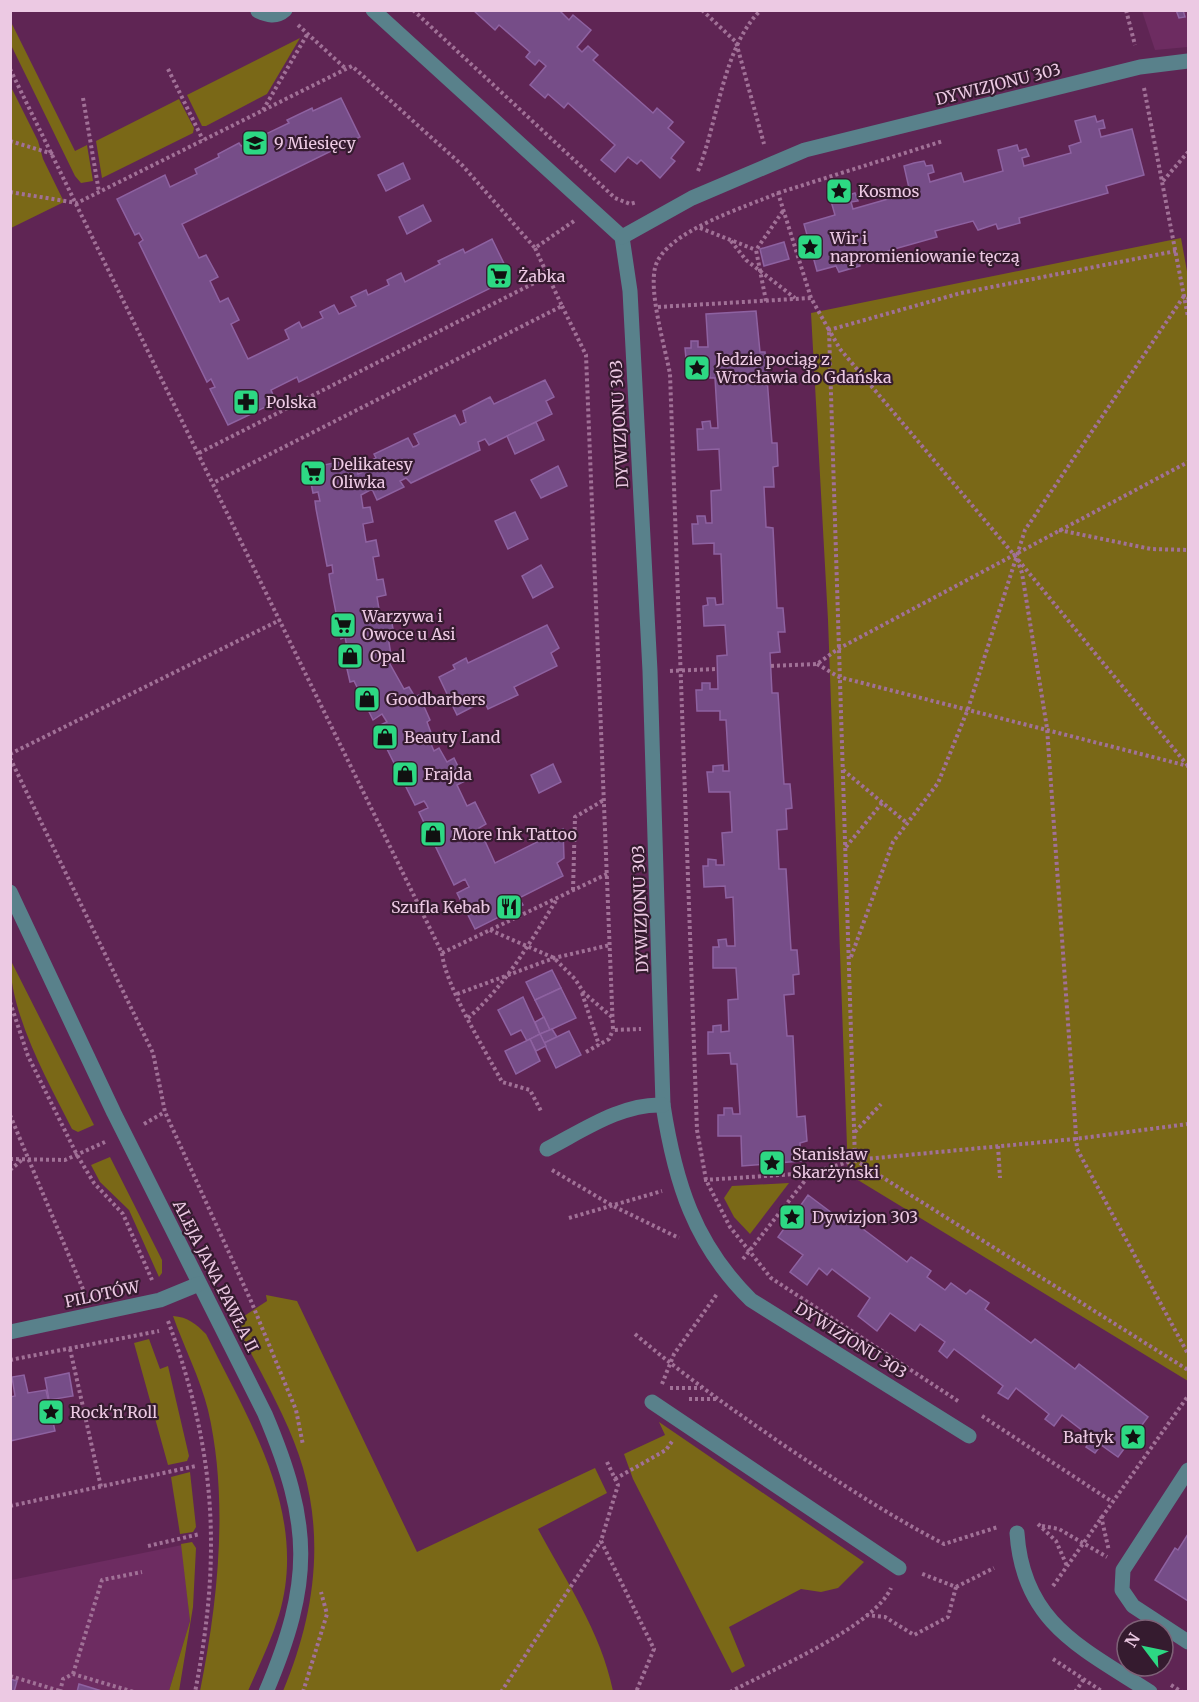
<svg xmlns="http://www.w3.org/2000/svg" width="1199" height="1702" font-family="Merriweather,serif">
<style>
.built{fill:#6d2c61}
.green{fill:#7a6817}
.building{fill:#764d88;stroke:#8e62a1;stroke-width:1.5}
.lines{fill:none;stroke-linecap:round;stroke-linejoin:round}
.path{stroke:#a17197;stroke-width:4;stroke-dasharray:3 3;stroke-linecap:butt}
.minor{stroke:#59818b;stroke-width:15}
.labels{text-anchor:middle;stroke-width:4.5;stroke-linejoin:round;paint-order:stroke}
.street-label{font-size:16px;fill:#ecc9e3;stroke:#351b2f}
.poi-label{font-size:16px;fill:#ecc9e3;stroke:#351b2f;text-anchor:start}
</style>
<rect width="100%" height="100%" fill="#5f2554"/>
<g class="built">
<path d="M1142,11H1188V47L1155,50Z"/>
<path d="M182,1545L190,1621L169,1691L11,1692V1580Z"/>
</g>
<g class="green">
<path d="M10,20L75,151L87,145L93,181L81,183L75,176L11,45Z"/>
<path d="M300,38L267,94L206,126H202L187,95Z"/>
<path d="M11,87L38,141L43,159L64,202L11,228Z"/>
<path d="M179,99L194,128L193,133L102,178L96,141Z"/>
<path d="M1181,238L1188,277V1381L848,1174L828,620L811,313Z"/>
<path d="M10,959L94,1125L78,1132L72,1129C47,1080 10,1014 10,959Z"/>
<path d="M110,1157L162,1260V1273L159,1277L129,1210L100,1182L91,1165Z"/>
<path d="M789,1183L750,1234L734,1217L724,1198L732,1186Z"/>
<path d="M266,1295L297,1301L417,1552L595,1468L607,1493L538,1529C566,1581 601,1632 613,1691H283C313,1620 325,1544 303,1468C290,1421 257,1367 235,1322L267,1301Z"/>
<path d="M173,1316C188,1317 196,1324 206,1334C249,1421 309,1514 279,1615C271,1641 259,1666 248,1691H200C218,1602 229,1500 208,1410C200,1378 184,1347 173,1316Z"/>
<path d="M149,1339L160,1369L168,1366L189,1456L187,1461L168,1465L134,1343Z"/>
<path d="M659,1422L864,1562L838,1588L821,1592L801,1589L729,1627L745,1666L732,1673L633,1479L624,1454L665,1435Z"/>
<path d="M190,1472L196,1527L193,1532L180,1534L171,1477Z"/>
<path d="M192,1542L196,1548L193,1607L179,1691H169L190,1621L181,1544Z"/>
</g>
<g class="building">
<path d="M473,10H559L569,20L573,15L591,30L577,47L582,52L588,46L598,55L593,60L653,113L657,108L673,122L668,128L684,142L671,158L675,161L660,178L641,160L637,164L628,157L615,172L601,160L615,145L568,103L564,108L548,94L545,98L530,85L546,66L539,60L535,65L526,57L530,52L499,25L495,30Z"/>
<path d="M1176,10H1183L1185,17L1179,18Z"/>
<path d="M341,98L360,137L182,224L199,258L206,255L218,277L210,281L220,302L228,298L239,320L231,324L248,359L289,339L285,330L299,322L302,328L323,318L320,312L334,305L339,314L356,306L351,297L366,290L368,295L389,285L387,280L401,273L405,282L440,264L438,261L463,249L465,253L492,239L511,278L299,382L297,377L271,390L276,402L228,425L210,389L215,387L211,379L207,382L139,243L143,240L139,233L135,235L117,199L165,175L170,187L197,174L195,169L219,157L218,154L239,143L241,146L289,123L287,120L312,108L313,111Z"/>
<path d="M1095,116L1097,122L1103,120L1105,128L1099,129L1101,137L1132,129L1144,175L1106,186L1108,193L1019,218L1020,223L998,229L996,224L978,230L973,221L935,231L937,237L859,259L860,266L839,272L836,266L817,271L804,224L835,215L829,194L848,189L849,195L855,193L858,201L851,202L853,209L902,195L900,190L909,188L904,166L914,163L924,161L926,166L932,165L934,172L928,174L930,182L961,173L964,182L1003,171L998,150L1017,145L1019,151L1026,149L1029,156L1022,158L1024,166L1071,153L1069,146L1081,142L1075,121Z"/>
<path d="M403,163L410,179L386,191L378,175Z"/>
<path d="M423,205L431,221L407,234L399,217Z"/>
<path d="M784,242L789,259L764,266L760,249Z"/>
<path d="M756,311L760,352H765L772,443H777L778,466L773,467L774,487H764L766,527L773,528L777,608H783L785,632H778L780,652L770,653L772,693H778L784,784H790L792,808L786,809L787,829L777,830L779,869H786L791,950H797L799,974L793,975L794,994L784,995L787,1036H793L797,1117L805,1116L807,1141L800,1143L801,1161L742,1166L741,1136H718V1115H724V1108H732L733,1114H740L737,1064H731L730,1053L708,1054V1032H713V1026L721,1025V1032L729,1031L728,1000L738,999L736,968H713V947H719L718,940L726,939L727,946H735L733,897L726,898L725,886L704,887L703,866H708V859L716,860V865H724L722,833L732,832L730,792H709L707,772H713V766L723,765V771H729L726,720H720V711H697L696,690H702V683H710V689H718L717,656L727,655L725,625L704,626L703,606L708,605L707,598H715L716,605L723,604L721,554H714V543L693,544L692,524H698L697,516H705L706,523H712L711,491L721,490L719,449L698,450L697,429H703L702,422L710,421L711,428H718L715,378H710L709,368L687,369L685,348H691V341H698V347H708L706,314Z"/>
<path d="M545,380L554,397L546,401L552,414L489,445L485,439L478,442L480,450L411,483L406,478L400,481L404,487L377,500L372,489L361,495L363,508L370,507L373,522L363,524L366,542L376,540L379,556L373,557L377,580L383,579L386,595L377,597L380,615L390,613L393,629L387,630L391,655H388L390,664L404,689L409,687L415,697L419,695L430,720L427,722L431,733L427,735L434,751L439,748L447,762L454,758L465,781L457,785L467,806L475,802L486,824L479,828L495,863L563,829L564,858L557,863L563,876L519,898L523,905L475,929L457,893L469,887L465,879L454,885L419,812L428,808L426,804L424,801L415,805L376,727L387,722L382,714L373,720L354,681L350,682L342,647L347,646L346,642L345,637L341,639L330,582L329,574L333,573L332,565L327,566L316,509L315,501H320L318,492L313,493L308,468L354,459L358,474L363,472L360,466L376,458L374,454L408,438L413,447L416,446L419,444L414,434L455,415L460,425L466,422L463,411L490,397L494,404Z"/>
<path d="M536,422L544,440L515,454L507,436Z"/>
<path d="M558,466L567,486L541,498L531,480Z"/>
<path d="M515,512L528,539L508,549L495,521Z"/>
<path d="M541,565L553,587L533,598L522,576Z"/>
<path d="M547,625L559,648L551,653L557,666L514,687L518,695L488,709L484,701L457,715L439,677L455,669L453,665L466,658L468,663Z"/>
<path d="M553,764L561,782L539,793L531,775Z"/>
<path d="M552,970L561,988L535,1000L526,982Z"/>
<path d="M561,988L576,1018L550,1030L535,1000Z"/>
<path d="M523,997L540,1034L527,1041L521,1030L511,1035L498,1010Z"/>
<path d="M544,1017L550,1030L540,1034L535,1022Z"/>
<path d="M552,1029L557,1037L544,1043L540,1034Z"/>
<path d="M569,1031L581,1055L556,1068L544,1043Z"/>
<path d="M540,1034L546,1046L536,1051L530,1039Z"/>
<path d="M530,1039L540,1061L516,1074L505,1051Z"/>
<path d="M808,1195L840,1219L843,1214L907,1262L911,1257L931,1271L927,1277L945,1290L951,1283L966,1294L970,1290L989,1303L985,1309L1031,1343L1035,1339L1075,1369L1079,1364L1148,1417L1118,1457L1101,1445L1095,1453L1086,1447L1092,1438L1062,1415L1054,1426L1045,1419L1049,1414L1016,1388L1008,1399L998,1393L1003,1386L954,1349L947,1358L939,1351L945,1342L920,1324L915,1331L890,1313L877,1331L858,1316L870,1298L832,1269L827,1275L819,1268L807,1285L790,1272L803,1255L778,1237Z"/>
<path d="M69,1373L73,1396L49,1400L45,1378Z"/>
<path d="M24,1375L28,1393L46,1390L55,1431L10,1441V1397L15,1396L12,1377Z"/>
<path d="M1188,1534V1601L1155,1580L1175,1548L1178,1550Z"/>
<path d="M10,1679L17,1681L14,1692H10Z"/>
<path d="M79,1684L105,1692H77Z"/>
</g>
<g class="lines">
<g class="path">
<path d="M413,10L615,198L630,204L637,202"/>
<path d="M702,10L736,42L764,144"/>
<path d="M1126,10L1135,45"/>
<path d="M298,25L346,69"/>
<path d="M10,69L442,953C445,985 485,1050 502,1082L530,1090L542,1113"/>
<path d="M168,69L203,140"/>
<path d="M1144,88L1188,317"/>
<path d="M83,98L99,192"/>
<path d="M263,110L308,33"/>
<path d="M10,141L53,154"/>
<path d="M698,171C718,122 723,46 761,10"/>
<path d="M1163,181L1188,152"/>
<path d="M10,192L77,203L352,66L463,166L535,248L574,221"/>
<path d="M778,193L943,141"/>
<path d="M700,228L756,250"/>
<path d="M731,241L746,260L795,298"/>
<path d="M535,248L548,276"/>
<path d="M1176,251L961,293L829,330L840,349L1015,556L1188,766"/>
<path d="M766,301L756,250L783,211"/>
<path d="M562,306L586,355L613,1030L641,1029"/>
<path d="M658,307L811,298"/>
<path d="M199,453L548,276L562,306L213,483"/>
<path d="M1059,530L1151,549L1188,550"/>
<path d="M1017,559L1022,573L1047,728L1077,1149L1188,1354"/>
<path d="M817,664L839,677L1188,766"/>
<path d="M771,666L817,664L838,649L1188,462"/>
<path d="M670,671L717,669"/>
<path d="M10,754L280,620"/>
<path d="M10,758L153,1053L165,1112L251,1301L296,1410L303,1445"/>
<path d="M843,770L907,823"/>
<path d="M846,847L882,803"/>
<path d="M573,890L575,817L604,800"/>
<path d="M490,930L554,958L575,979L584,993L613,1018"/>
<path d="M442,953L607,874"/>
<path d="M851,957L893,842L938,783L968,709L1025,530L1184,296L1188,298"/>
<path d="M582,993L599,1045"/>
<path d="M457,994L554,958L610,945"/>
<path d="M10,1002L28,1056L77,1155L94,1183L123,1214L152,1280"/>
<path d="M468,1018C506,985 531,941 557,899"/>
<path d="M10,1037H11"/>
<path d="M586,1052L609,1039L613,1030"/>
<path d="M10,1115L85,1294"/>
<path d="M144,1124L165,1112"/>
<path d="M855,1132L881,1104"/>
<path d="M998,1146L1000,1178"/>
<path d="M10,1159L65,1160L105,1142"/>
<path d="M10,1170L23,1159"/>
<path d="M552,1170L613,1206L679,1238"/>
<path d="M704,1180L811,1173L855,1160L1075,1139L1188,1124"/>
<path d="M569,1218L662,1191"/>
<path d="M743,1259L811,1173"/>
<path d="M168,1321C216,1450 222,1556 195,1692"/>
<path d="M635,1334C683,1375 733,1410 785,1446C837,1481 888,1515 944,1544L998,1527"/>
<path d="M70,1349L101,1487"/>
<path d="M10,1360L159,1331"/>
<path d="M662,1384L674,1354L717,1294"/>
<path d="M670,1388H701"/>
<path d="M689,1399H717"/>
<path d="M958,1401L771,1278L730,1227L706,1180L697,1130L670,374C665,347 649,294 655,268C663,232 746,207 778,193L811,298L829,330L855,1160L1188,1370"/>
<path d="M982,1416L1111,1501"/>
<path d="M607,1462L618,1485L601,1541L654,1649L636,1692"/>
<path d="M615,1479L666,1450L673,1440"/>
<path d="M10,1506L196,1466"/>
<path d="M1101,1516L1109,1551"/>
<path d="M1038,1524L1056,1541L1067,1566"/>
<path d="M1042,1526L1059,1529L1107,1557"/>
<path d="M148,1546L200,1534"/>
<path d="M1053,1586L1188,1396"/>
<path d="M956,1587L994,1568"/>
<path d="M866,1615L885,1617L914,1635L948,1617L956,1587L920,1573"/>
<path d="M1053,1659L1103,1692"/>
<path d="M73,1674L102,1580L142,1572"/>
<path d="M10,1676L60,1691"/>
<path d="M1171,1685L1182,1692"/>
<path d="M60,1692L63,1679L73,1674L134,1692"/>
<path d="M303,1692L327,1614L321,1592"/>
<path d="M501,1692L601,1541"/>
<path d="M730,1692C769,1671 874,1627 891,1588"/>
<path d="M1075,1692L1084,1679"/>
</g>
<g class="minor">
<path d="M373,10L622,237L630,291L650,671L663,1105C675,1182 694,1244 751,1300L969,1436"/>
<path d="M258,11C267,15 276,18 285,10"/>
<path d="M622,237L692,198L805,150L1140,67L1188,61"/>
<path d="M10,892L114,1113L265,1414C312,1525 313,1581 266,1692"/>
<path d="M547,1149C582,1131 622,1103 663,1105"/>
<path d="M10,1332L160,1300L199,1284"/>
<path d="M652,1402L899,1568"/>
<path d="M1188,1470L1123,1570L1122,1590L1133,1606L1188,1642"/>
<path d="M1017,1533C1023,1623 1082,1648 1150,1692"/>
</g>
</g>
<defs>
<symbol id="school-square" viewBox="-11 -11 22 22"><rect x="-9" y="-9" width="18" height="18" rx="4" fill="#2dd883" stroke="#351b2f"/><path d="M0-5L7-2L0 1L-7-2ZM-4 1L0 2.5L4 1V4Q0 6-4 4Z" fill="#111"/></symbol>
<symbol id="sight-square" viewBox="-11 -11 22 22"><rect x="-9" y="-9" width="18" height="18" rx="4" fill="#2dd883" stroke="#351b2f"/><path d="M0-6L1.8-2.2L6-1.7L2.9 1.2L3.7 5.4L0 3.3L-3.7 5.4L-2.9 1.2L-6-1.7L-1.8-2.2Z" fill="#111"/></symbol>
<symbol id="supermarket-square" viewBox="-11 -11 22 22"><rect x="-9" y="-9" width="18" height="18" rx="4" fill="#2dd883" stroke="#351b2f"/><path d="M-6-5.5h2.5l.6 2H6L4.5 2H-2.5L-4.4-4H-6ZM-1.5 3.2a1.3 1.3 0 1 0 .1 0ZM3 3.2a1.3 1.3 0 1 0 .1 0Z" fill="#111"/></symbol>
<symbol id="pharmacy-square" viewBox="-11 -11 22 22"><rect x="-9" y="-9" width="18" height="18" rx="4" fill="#2dd883" stroke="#351b2f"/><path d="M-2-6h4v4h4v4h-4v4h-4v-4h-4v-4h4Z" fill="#111"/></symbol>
<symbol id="shop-square" viewBox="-11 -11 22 22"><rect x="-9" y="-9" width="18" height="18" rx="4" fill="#2dd883" stroke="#351b2f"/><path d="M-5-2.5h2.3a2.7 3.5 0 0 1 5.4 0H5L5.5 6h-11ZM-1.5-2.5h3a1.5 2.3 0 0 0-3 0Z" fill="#111"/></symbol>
<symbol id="restaurant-square" viewBox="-11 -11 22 22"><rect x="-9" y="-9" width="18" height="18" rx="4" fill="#2dd883" stroke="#351b2f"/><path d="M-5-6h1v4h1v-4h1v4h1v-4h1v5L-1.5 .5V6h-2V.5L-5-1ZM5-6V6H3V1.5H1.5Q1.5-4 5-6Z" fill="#111"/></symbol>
</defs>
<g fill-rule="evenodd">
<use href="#school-square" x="240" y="128" width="30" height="30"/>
<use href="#sight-square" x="824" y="176" width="30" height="30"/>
<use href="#sight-square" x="795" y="232" width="30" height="30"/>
<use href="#supermarket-square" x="484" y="261" width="30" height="30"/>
<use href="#sight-square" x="682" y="353" width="30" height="30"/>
<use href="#pharmacy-square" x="231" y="387" width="30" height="30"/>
<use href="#supermarket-square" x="298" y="458" width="30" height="30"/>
<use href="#supermarket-square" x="328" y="610" width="30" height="30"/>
<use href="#shop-square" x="335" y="641" width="30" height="30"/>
<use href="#shop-square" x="352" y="684" width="30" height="30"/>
<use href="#shop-square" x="370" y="722" width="30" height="30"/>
<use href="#shop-square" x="390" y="759" width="30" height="30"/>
<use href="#shop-square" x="418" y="819" width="30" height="30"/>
<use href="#restaurant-square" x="494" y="892" width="30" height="30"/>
<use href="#sight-square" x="757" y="1148" width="30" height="30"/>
<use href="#sight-square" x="777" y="1202" width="30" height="30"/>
<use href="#sight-square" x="36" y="1397" width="30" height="30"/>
<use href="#sight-square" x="1118" y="1422" width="30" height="30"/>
</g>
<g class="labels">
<g class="street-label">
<text transform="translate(998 84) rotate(-14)" y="6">DYWIZJONU 303</text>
<text transform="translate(619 424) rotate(-93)" y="6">DYWIZJONU 303</text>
<text transform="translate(640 909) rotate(-92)" y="6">DYWIZJONU 303</text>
<text transform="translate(216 1276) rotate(63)" y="6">ALEJA JANA PAWŁA II</text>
<text transform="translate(102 1294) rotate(-12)" y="6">PILOTÓW</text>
<text transform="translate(851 1340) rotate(32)" y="6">DYWIZJONU 303</text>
</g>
<g class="poi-label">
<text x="274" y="149">9 Miesięcy</text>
<text x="858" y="197">Kosmos</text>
<text x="830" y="244">Wir i<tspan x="830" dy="18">napromieniowanie tęczą</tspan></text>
<text x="518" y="282">Żabka</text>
<text x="716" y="365">Jedzie pociąg z<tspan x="716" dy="18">Wrocławia do Gdańska</tspan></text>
<text x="266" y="408">Polska</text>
<text x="332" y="470">Delikatesy<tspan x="332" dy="18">Oliwka</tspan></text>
<text x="362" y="622">Warzywa i<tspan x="362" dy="18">Owoce u Asi</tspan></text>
<text x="370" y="662">Opal</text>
<text x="386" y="705">Goodbarbers</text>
<text x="404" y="743">Beauty Land</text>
<text x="424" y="780">Frajda</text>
<text x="452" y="840">More Ink Tattoo</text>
<text x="490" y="913" text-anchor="end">Szufla Kebab</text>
<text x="792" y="1160">Stanisław<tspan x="792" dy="18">Skarżyński</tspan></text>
<text x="812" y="1223">Dywizjon 303</text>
<text x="70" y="1418">Rock'n'Roll</text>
<text x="1114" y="1443" text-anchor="end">Bałtyk</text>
</g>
</g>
<rect width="1199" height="1702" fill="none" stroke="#ecc9e3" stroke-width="24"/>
<g transform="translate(1145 1648) rotate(302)"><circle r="28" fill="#351b2f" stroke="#7e6177" stroke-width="1.5"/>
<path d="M0-4.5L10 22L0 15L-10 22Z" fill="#2dd883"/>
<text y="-9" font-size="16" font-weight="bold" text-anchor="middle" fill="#ecc9e3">N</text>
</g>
</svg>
